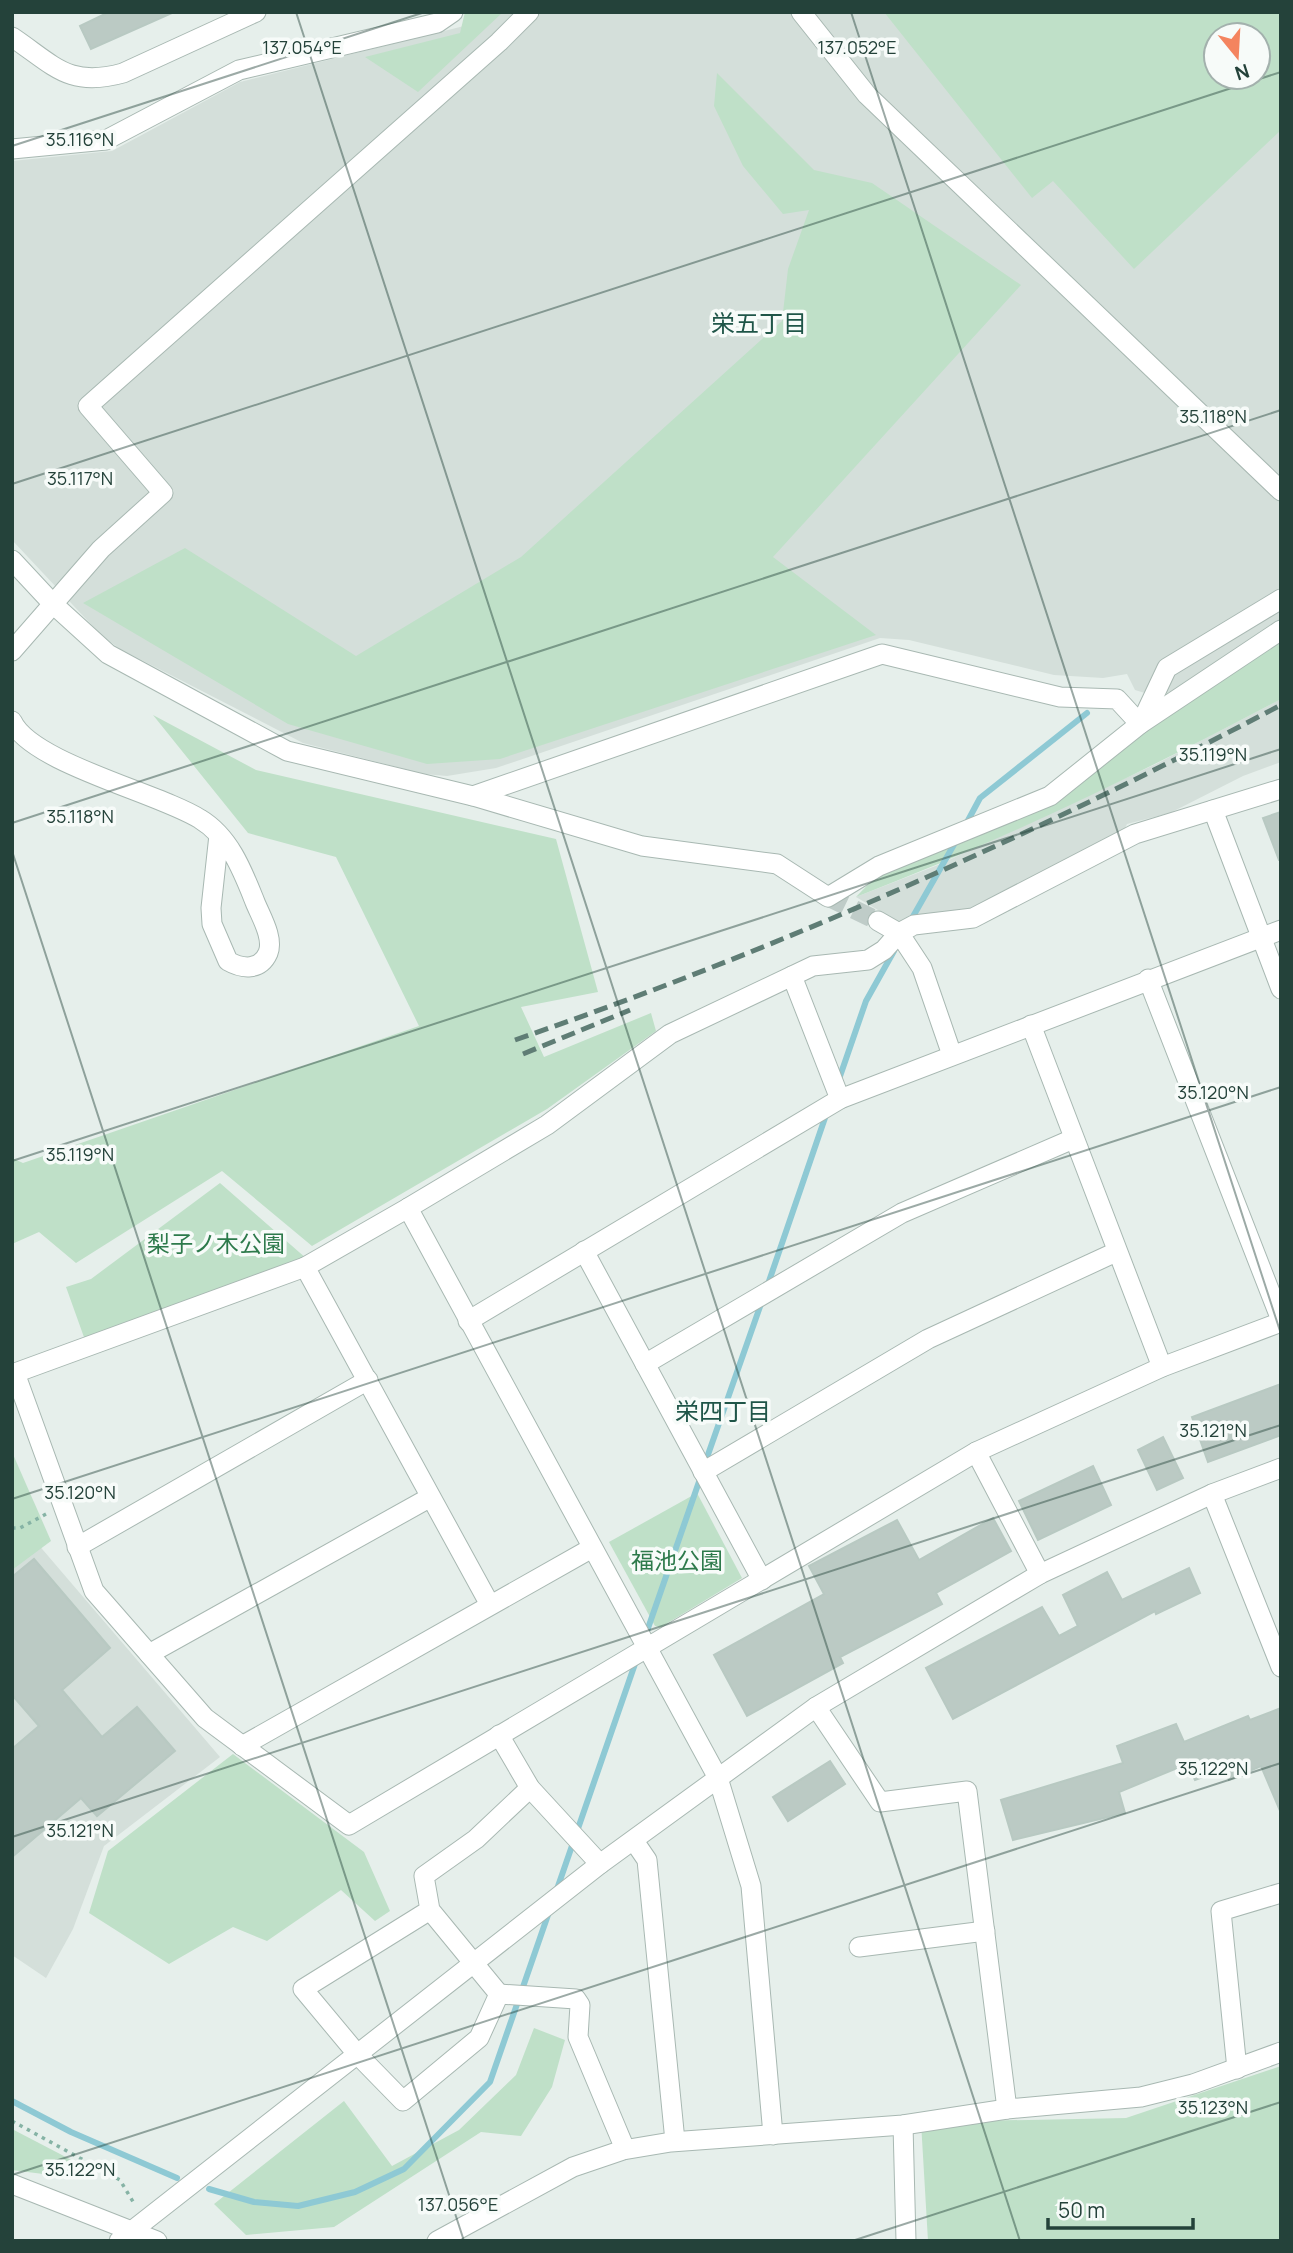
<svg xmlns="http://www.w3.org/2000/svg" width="1293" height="2253" font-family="Manrope,'Noto Sans JP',sans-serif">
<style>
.built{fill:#d4dfda;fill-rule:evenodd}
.green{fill:#bfe0c8;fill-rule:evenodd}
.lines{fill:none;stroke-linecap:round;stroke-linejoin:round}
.stream{stroke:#8ec9d4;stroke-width:6}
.building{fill:#bbcac4;stroke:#b8c9c2;stroke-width:2}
.minor-tunnel{stroke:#bfccc8;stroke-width:19;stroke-dasharray:19 10;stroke-linecap:butt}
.minor-casing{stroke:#a8b8b2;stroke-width:21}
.path{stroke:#86b3a5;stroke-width:3.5;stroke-dasharray:3.5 5;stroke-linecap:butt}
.minor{stroke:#fff;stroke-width:19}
.rail{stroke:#5f7d75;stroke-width:5;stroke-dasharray:14 7;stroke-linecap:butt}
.ticks{fill:none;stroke:#24423a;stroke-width:2;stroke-opacity:0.45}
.labels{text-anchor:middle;stroke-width:7;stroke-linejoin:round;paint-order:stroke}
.park-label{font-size:23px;fill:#2d7a4b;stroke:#f7fbf9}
.neighbourhood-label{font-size:24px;fill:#1f5548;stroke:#f7fbf9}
.ticks-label{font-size:18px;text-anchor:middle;fill:#24423a;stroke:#f7fbf9;stroke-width:7;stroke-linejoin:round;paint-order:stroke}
</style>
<rect width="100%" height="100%" fill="#e6efeb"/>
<g class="built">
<path d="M467,12H1281V624L1177,689L1158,697L1135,690L1127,674L1103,678L1054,675L909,640L880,638L496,768L447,776L424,774L303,743L120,649L101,635L12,540V161L112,151L240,82L464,26ZM1216,35H1258V77H1216Z"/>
<path d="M1281,699V762L1243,776L1170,813L1127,824L1123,832L981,906L947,917L900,923L856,897L938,865L1156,764Z"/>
<path d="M37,1543L220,1757L104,1846L73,1929L46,1978L12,1955V1566Z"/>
</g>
<g class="green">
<path d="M465,12H503L418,92L365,57L460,33Z"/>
<path d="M884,12H1281V130L1134,269L1053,181L1032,198ZM1216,35H1258V77H1216Z"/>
<path d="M717,73L814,170L872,183L1021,285L773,557L876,635L500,759L427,764L288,724L83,603L185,548L356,656L521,557L782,321L788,269L809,210L783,214L743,166L714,106Z"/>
<path d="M1281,638V699C1143,772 1002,841 856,897L882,870L1053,801L1141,731Z"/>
<path d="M153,715L256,770L556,839L598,992L521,1007L544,1057L651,1013L656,1031L547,1109L312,1246L222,1171L76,1263L39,1232L12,1244V1158L23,1163L419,1026L336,857L248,833Z"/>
<path d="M220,1183L307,1259L85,1340L66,1287L91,1279Z"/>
<path d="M12,1452L51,1541L12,1570Z"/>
<path d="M697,1493L742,1578L661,1627L655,1626L609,1542Z"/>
<path d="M233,1754L364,1852L390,1911L375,1921L341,1890L267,1941L233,1927L169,1964L89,1913L108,1851Z"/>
<path d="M534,2028L565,2040L552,2087L521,2136L481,2132L334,2227L246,2235L214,2204L344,2101L392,2166L459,2130L516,2075Z"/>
<path d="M1281,2066V2241H928L921,2122L1126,2118Z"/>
<path d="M12,2129L85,2167L82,2179L12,2170Z"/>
</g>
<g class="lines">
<g class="stream">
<path d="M965,826L980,798L1087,713"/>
<path d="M911,920L956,841"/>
<path d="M838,1082L866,1001L894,951"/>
<path d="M767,1287L827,1112"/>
<path d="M704,1466L762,1301"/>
<path d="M646,1634L701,1476"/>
<path d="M556,1892L636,1661"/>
<path d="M12,2101L71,2132L177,2178"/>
<path d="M209,2189L254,2202L298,2206L355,2192L404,2169L490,2082L549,1912"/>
</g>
</g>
<g class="building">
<path d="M109,12H174L91,49L80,26Z"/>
<path d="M1281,812V860H1279L1263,818Z"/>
<path d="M1281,1384V1435L1208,1462L1192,1417Z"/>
<path d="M1163,1437L1183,1478L1157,1490L1138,1450Z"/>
<path d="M1093,1466L1111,1505L1038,1540L1019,1501Z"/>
<path d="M993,1518L1011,1551L936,1593L942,1604L840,1657L843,1663L747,1716L714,1655L824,1594L809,1566L897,1520L919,1560Z"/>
<path d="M34,1559L110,1648L62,1690L102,1737L137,1707L175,1751L97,1816L81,1798L12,1857V1749L39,1726L12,1695V1577Z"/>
<path d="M1189,1568L1200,1593L1156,1614L1155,1611L953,1719L926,1668L1042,1607L1059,1636L1078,1626L1063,1595L1107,1572L1122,1600Z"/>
<path d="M1281,1708V1813L1261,1766L1229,1780L1225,1769L1195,1780L1187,1764L1119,1792L1125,1813L1013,1840L1001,1800L1123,1763L1117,1746L1176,1724L1184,1742L1248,1716L1250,1720Z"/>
<path d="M830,1761L845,1784L788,1821L773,1797Z"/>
</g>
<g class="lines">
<path class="minor-tunnel" d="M828,897L878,921"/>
<defs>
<g id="minor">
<path d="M801,12L867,95L1281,491"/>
<path d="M12,37C55,66 69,88 123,73L256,12"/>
<path d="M12,149L106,140L239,70L437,23L453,12"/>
<path d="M12,560L53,604L108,654L287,751L473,796L642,846L777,864L828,897L879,866L1050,796L1140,724L1281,630"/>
<path d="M12,651L101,549L163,493L88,406L499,42L529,12"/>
<path d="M12,721C31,763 159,793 200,819C230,837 243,872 255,902C261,917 274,938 268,953C260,971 242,969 228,961L212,924L211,908L219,835"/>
<path d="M1141,723L1167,668L1281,599"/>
<path d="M473,796L882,654L1060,697L1117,699L1140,724"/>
<path d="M1213,810L1281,989"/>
<path d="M878,921L899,933L914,925L973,918L1135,834L1281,789"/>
<path d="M792,976L840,1099"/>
<path d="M1148,979L1281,1320"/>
<path d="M1031,1025L1162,1367"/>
<path d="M408,1208L547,1125L670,1034L813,966L868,960L884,950L899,933L922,968L952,1055"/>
<path d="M584,1251L762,1580"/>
<path d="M305,1267L489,1603"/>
<path d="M468,1321L840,1099L1281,930"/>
<path d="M645,1364L902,1213L1073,1139"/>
<path d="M976,1452L1040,1574"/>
<path d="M703,1472L928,1339L1116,1252"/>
<path d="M1212,1494L1281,1667"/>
<path d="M77,1547L368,1380"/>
<path d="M149,1654L429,1498"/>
<path d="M816,1707L880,1802L967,1791L1007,2109"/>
<path d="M499,1735L530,1788L600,1864"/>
<path d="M242,1746L592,1548"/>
<path d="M634,1841L647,1860L675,2141"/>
<path d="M430,1910L303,1989L358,2055L403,2101L479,2038L499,1994L430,1910L424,1876L476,1839L530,1788"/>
<path d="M859,1947L985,1931"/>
<path d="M499,1994L576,1999L580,2005L578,2037L625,2149"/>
<path d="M1237,2069L1221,1911L1281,1893"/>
<path d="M903,2125L906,2241"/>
<path d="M773,2135L751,1886L718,1778L408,1208L305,1267L15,1373L94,1591L205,1718L349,1825L976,1452L1162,1367L1281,1322"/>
<path d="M12,2184L157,2241"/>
<path d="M119,2241L600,1864L816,1707L1040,1574L1212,1494L1281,1468"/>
<path d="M437,2241L573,2167L623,2150L671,2142L903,2125L1007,2109L1141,2097L1193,2084L1281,2052"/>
</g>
</defs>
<use href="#minor" class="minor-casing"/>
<g class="path">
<path d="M12,1528H20L48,1513"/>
<path d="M12,2121L120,2180L135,2205"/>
</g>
<use href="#minor" class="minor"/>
<g class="rail">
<path d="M515,1040C779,949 1034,835 1281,705"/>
<path d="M523,1054L630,1010"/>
</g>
</g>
<path class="ticks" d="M296,12L1020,2241M851,12L1281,1334M12,146L425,12M12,484L1281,72M12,823L1281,410M12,851L464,2241M12,1161L1281,749M12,1499L1281,1087M12,1837L1281,1425M12,2175L1281,1763M852,2241L1281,2102"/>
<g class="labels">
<g class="park-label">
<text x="216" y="1252">梨子ノ木公園</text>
<text x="677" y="1569">福池公園</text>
</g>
<g class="neighbourhood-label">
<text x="759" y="332">栄五丁目</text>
<text x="723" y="1420">栄四丁目</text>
</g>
</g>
<g class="ticks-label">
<text x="302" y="54">137.054°E</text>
<text x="857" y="54">137.052°E</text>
<text x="80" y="146">35.116°N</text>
<text x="1213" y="423">35.118°N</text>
<text x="80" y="485">35.117°N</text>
<text x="1213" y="761">35.119°N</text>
<text x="80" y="823">35.118°N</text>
<text x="1213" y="1099">35.120°N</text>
<text x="80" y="1161">35.119°N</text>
<text x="1213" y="1437">35.121°N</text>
<text x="80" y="1499">35.120°N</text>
<text x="1213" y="1775">35.122°N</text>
<text x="80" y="1837">35.121°N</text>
<text x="1213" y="2114">35.123°N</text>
<text x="80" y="2176">35.122°N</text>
<text x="458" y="2211">137.056°E</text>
</g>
<rect width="1293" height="2253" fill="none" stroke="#24423a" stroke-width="28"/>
<g transform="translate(1237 56) rotate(162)"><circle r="33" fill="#f7fbf9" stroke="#a3b1ad" stroke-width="2"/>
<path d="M0-5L12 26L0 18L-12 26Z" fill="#f4845f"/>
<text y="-10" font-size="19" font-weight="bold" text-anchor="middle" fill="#24423a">N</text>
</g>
<path d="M1048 2218v10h145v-10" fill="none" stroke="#24423a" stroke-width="3.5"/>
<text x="1058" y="2218" font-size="21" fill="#24423a" stroke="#f7fbf9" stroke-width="5" paint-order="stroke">50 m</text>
</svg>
